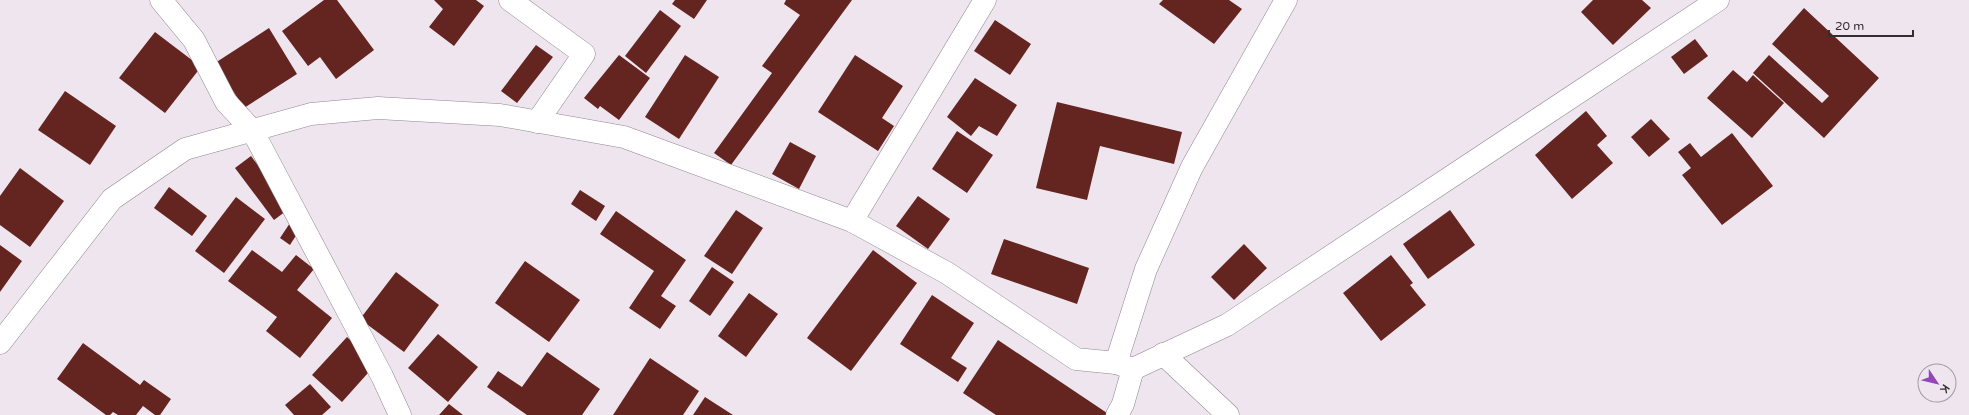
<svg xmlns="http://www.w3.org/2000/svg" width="1969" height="415" font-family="'Varela Round',sans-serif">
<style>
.building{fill:#642420}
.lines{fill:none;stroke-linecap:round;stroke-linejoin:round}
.street-casing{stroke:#908790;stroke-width:23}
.secondary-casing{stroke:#908790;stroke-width:23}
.street{stroke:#fff;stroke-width:22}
.secondary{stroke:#fff;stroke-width:22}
</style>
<rect width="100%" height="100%" fill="#eee5ef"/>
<g class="building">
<path d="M324,0H337L374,50L336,79L320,57L308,66L282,31Z"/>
<path d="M434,0H476L484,6L454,46L429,27L443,9Z"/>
<path d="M675,0H707L694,19L672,4Z"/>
<path d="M786,0H852L731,165L714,153L772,73L762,66L800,15L784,4Z"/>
<path d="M1163,0H1229L1242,9L1214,44L1159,4Z"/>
<path d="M1593,0H1642L1651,8L1613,45L1581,12Z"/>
<path d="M1804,8L1879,78L1824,138L1753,73L1769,55L1822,103L1829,96L1772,44Z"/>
<path d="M660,10L681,26L646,73L625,56Z"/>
<path d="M995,20L1031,44L1010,75L974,51Z"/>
<path d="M269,28L297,74L244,108L215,63Z"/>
<path d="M155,32L201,67L165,113L119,78Z"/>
<path d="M1695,39L1708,56L1684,74L1671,57Z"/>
<path d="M536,45L553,57L517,103L501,91Z"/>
<path d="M619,55L650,78L619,120L600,106L598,109L584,98Z"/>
<path d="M685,55L719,77L679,139L645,117Z"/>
<path d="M855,55L903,86L882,118L894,126L878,151L818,112Z"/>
<path d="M1733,70L1747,82L1753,75L1784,103L1752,138L1707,98Z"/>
<path d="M975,78L1017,105L997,136L979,126L971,136L947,117Z"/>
<path d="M65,91L116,126L90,165L38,130Z"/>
<path d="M1057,102L1182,132L1174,164L1100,146L1087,200L1036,188Z"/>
<path d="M1586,111L1607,136L1597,145L1613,163L1572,199L1535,155Z"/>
<path d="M1651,119L1670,139L1649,157L1631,137Z"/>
<path d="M957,131L993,155L967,193L932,169Z"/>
<path d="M1732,133L1773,186L1722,225L1682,175L1691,168L1678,152L1690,143L1701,157Z"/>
<path d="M790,142L816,156L799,189L772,174Z"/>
<path d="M251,156L290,208L274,220L235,168Z"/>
<path d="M20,168L64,201L30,247L0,225V196Z"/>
<path d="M169,187L207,216L192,236L154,208Z"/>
<path d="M580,190L605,206L596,221L571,204Z"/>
<path d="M918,196L950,219L928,249L896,226Z"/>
<path d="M236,197L265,219L224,273L195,251Z"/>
<path d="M736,210L763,228L732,274L704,256Z"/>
<path d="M1450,210L1475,245L1428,279L1403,244Z"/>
<path d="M616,211L686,260L661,296L676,306L660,329L629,308L654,271L600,234Z"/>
<path d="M292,220L302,226L290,245L280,238Z"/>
<path d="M1004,239L1089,268L1077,304L991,274Z"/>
<path d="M1244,244L1267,268L1234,300L1211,277Z"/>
<path d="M0,245L22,261L0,292Z"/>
<path d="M252,250L282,272L296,255L314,269L297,290L332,318L300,358L266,331L277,317L228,281Z"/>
<path d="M873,250L917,283L851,371L807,338Z"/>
<path d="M1391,255L1413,283L1410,285L1426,305L1381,341L1343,293Z"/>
<path d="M525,261L580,300L549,342L495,303Z"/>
<path d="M712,267L734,282L710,316L689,301Z"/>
<path d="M396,272L439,305L404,352L360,319Z"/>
<path d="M749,293L778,314L746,357L718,336Z"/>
<path d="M932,295L974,323L951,358L967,368L958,382L900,344Z"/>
<path d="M438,334L478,367L448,402L408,368Z"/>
<path d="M347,337L376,364L342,402L312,375Z"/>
<path d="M998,340L1107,413L1106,415H996L963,393Z"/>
<path d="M83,343L140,385L144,380L171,399L160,415H155L143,406L136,415H118L113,412L110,415H106L57,379Z"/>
<path d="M547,352L600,389L582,415H527L487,387L498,371L522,387Z"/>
<path d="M650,358L699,391L683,415H613Z"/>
<path d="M310,384L331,407L322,415H294L285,405Z"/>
<path d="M705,397L733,415H693Z"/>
<path d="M449,404L463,415H439Z"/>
</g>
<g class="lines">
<defs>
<g id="street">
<path d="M161,0L194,40L226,102L252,130L382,376L400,415"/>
<path d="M510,0L584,54L537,122"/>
<path d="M852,221L985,0"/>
<path d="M1163,354L1228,415"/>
<path d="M1116,363L1146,269L1192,167L1286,0"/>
<path d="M1117,415L1123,404L1133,369"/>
</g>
<path id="secondary" d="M0,343L112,199L185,149L311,114L378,108L500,115L624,137L852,221L947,273L1076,359L1116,363L1133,369L1227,325L1718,0"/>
</defs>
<use href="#street" class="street-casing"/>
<use href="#secondary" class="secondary-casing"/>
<use href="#street" class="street"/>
<use href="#secondary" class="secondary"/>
</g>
<g transform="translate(1937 383) rotate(125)"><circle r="19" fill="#eee5ef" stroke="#a39ca3"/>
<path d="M0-3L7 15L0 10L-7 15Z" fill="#9247b9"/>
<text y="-6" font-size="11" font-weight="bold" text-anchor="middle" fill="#322e32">K</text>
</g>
<path d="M1829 30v6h84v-6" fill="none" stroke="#322e32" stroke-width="2"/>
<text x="1835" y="30" font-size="12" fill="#322e32" stroke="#eee5ef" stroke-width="3" paint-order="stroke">20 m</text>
</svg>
